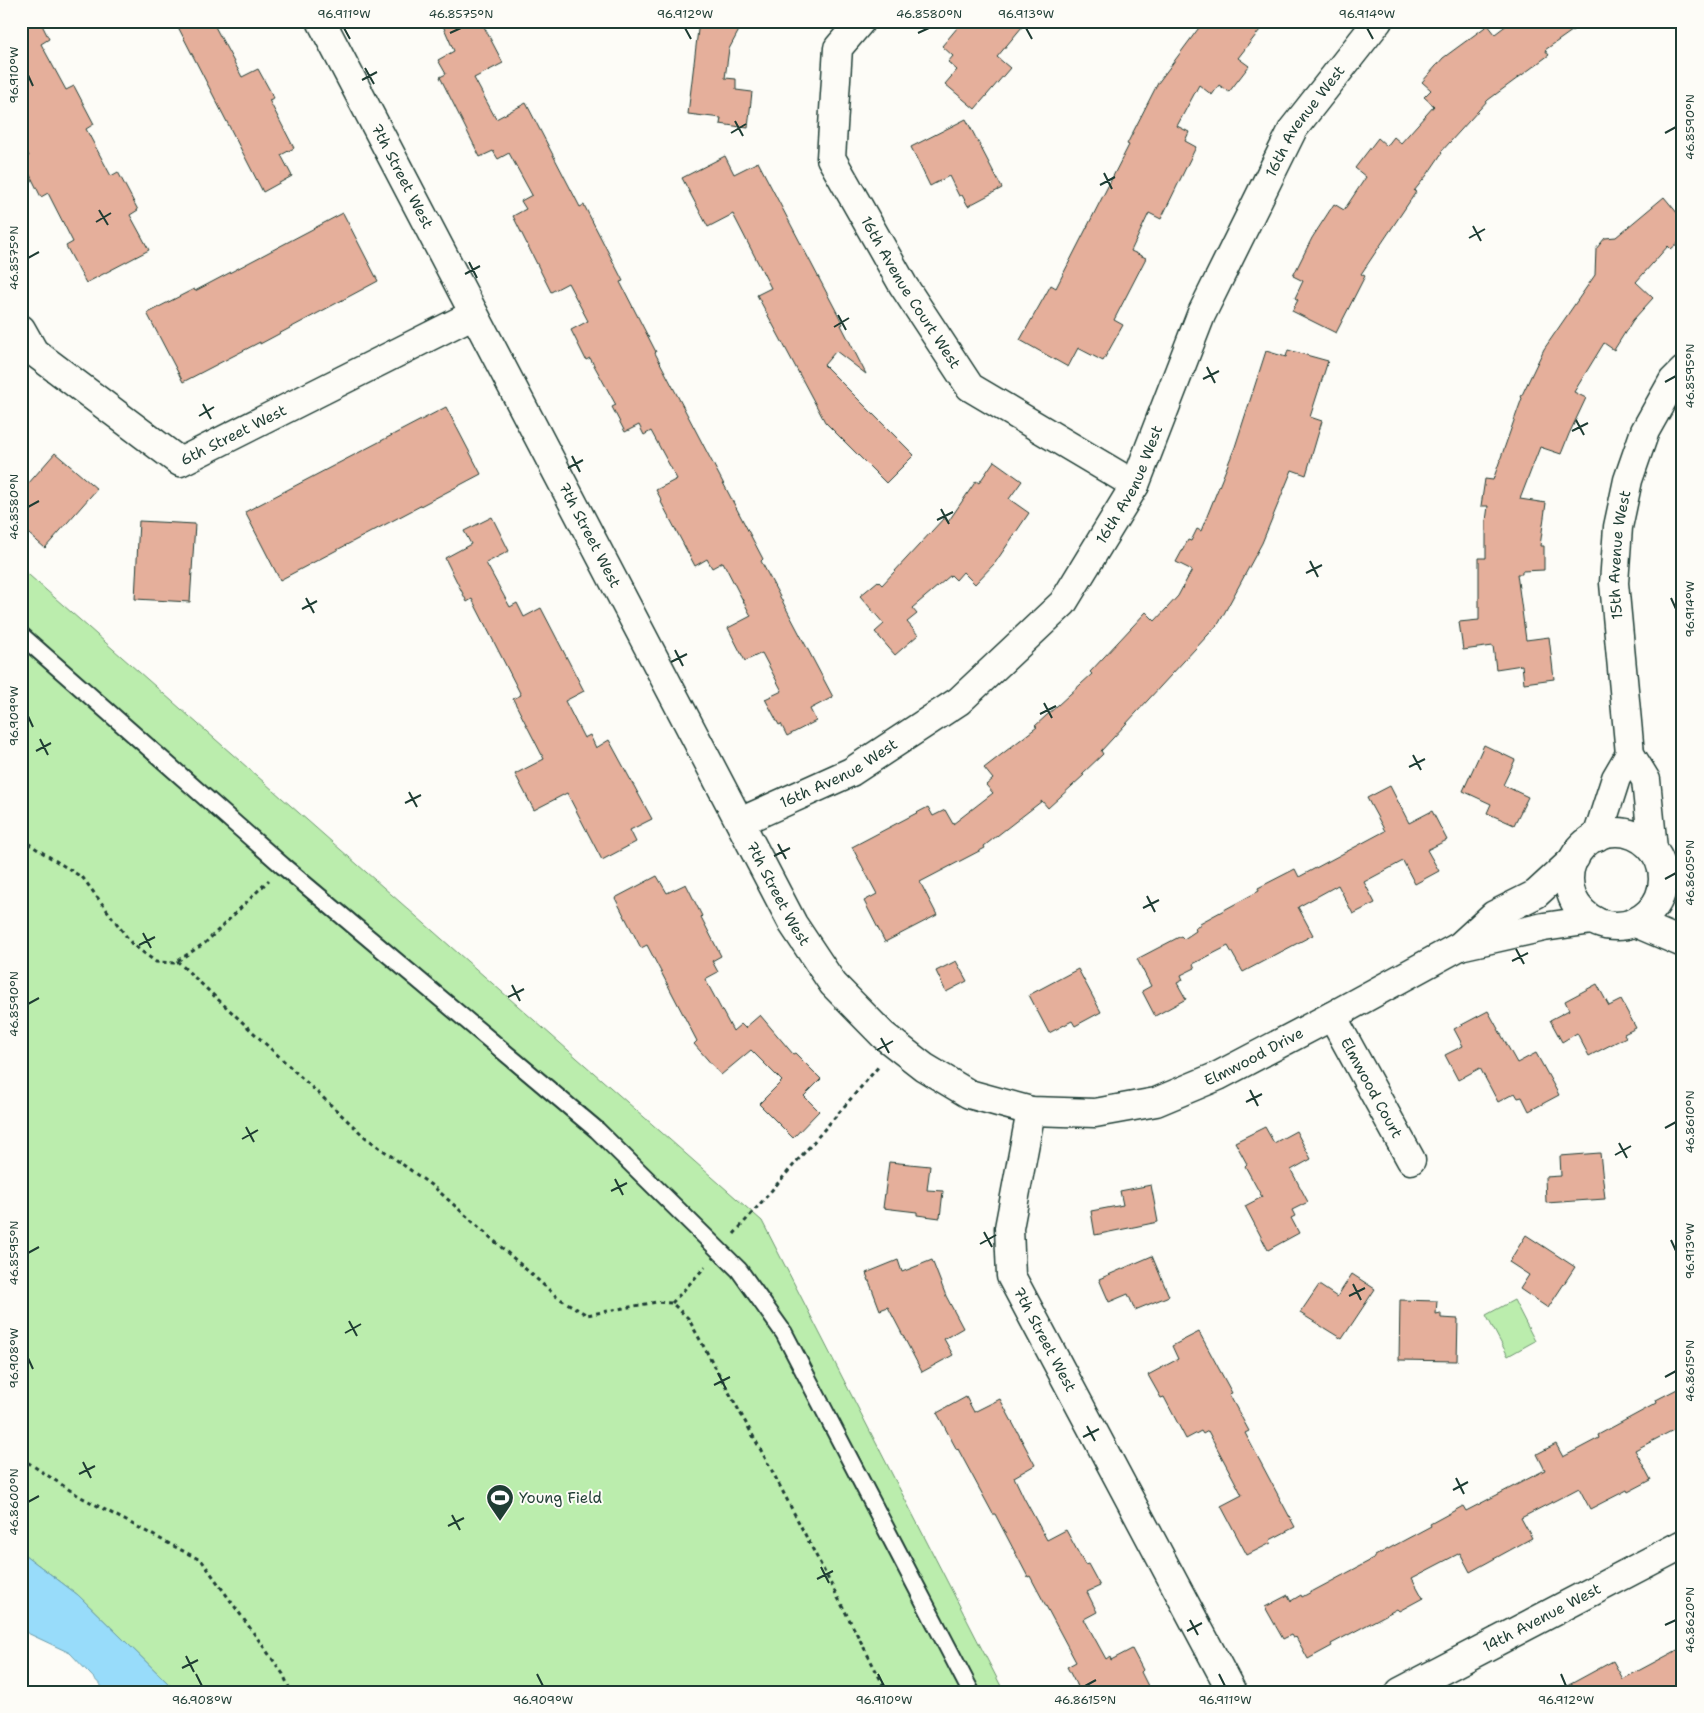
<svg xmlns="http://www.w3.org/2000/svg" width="1704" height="1713" font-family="'Shantell Sans',sans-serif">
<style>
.green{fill:#bbedad;stroke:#6d9570}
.water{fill:#98dcfa;stroke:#689cab}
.building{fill:#e5af9b;stroke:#1f3d34}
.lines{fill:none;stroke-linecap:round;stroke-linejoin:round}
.service-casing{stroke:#1f3d34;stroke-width:20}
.minor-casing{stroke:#1f3d34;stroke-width:31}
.path{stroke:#1f3d34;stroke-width:3;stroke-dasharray:4 4;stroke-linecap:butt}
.service{stroke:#fdfcf7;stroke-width:16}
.minor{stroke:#fdfcf7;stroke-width:28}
.ticks{fill:none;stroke:#1f3d34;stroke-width:2}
.labels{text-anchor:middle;stroke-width:4;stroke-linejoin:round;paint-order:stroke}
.street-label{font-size:15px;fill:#1f3d34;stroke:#fdfcf7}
.poi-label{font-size:15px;fill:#1f3d34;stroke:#fdfcf7;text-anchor:start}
.neatline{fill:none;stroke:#1f3d34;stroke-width:2}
.ticks-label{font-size:12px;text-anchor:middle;fill:#1f3d34}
</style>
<rect width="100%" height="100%" fill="#fdfcf7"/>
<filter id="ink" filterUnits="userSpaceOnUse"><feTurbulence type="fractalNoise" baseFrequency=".02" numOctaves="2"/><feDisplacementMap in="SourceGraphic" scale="10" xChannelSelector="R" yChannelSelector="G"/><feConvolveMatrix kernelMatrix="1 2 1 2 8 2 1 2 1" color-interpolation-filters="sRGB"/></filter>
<g filter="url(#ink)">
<g class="green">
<path d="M21,568L762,1221L1004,1692H177L78,1595L21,1552Z"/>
<path d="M1514,1300L1535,1341L1508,1356L1486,1315Z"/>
</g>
<path class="water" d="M21,1552L78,1595L177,1692H107L70,1653L21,1630Z"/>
<g class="building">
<path d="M21,21H40L49,39L41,44L66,90L74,86L94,124L86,129L111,176L118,172L138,210L130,215L149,250L86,283L66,246L73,242L48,193L41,197L22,159L29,156L21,141Z"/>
<path d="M175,21H212L242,77L258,69L274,98L269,100L294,148L281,155L292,176L263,192Z"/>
<path d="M441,21H481L503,63L474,78L496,119L526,103L580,207L584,205L623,281L620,282L656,352L655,353L763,559L761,561L833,697L810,709L816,721L787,736L781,724L779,725L765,699L782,691L762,653L745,661L728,628L751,616L723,562L712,568L707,559L695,566L661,502L662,501L656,490L677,479L651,431L644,435L639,425L625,432L612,407L616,405L590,358L586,360L571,330L588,321L568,283L551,292L513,216L526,209L521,201L532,195L509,153L498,159L493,151L480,157L440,77L446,74L438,60L454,51Z"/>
<path d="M699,21H744L729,49L725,78L736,79V90L752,92L748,128L720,124L721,118L688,114Z"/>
<path d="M963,21H1027L997,57L1010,68L975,109L945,84L957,70L948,62L953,56L942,46Z"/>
<path d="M1204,21H1267L1238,58L1249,66L1229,92L1219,85L1212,95L1199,85L1177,126L1189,132L1185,141L1196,147L1161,219L1149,213L1131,251L1146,258L1114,320L1123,325L1103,361L1078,348L1068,367L1020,340L1051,285L1056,288L1129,145L1127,144L1158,83Z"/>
<path d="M1512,21H1586L1545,50L1549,55L1488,100L1441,152L1442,153L1427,175L1414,191L1416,192L1361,274L1365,276L1336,333L1292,311L1298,300L1295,298L1303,281L1293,276L1312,238L1334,204L1344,210L1366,177L1355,168L1378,138L1387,146L1394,137L1401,143L1434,106L1424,97L1431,90L1422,82L1443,58L1488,25L1495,34Z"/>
<path d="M966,119L1002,188L968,206L962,195L959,196L949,176L930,186L911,147Z"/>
<path d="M725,156L734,174L758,162L843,324L841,325L866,374L836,351L824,365L914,455L886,483L825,422L757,295L771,288L733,214L708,227L682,178Z"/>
<path d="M1664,197L1683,220V239L1671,249L1668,246L1636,282L1653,298L1633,320L1614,350L1604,343L1574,392L1586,398L1569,434L1561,454L1540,447L1520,499L1546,503L1540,546H1544V570L1522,571V574H1517L1526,640L1549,637L1554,679L1524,683L1522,665L1496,669L1493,646L1463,650L1459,622L1479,620V558H1486V521L1488,506H1481L1485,479L1493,480L1522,398L1521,397L1544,349L1595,275L1596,249L1605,238L1616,237Z"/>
<path d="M343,213L378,281L260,344V342L183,382L147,313L194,289L195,291Z"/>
<path d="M1288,350L1328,361L1310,417L1322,421L1306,475L1292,470L1262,543L1219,623L1101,751L1103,754L1082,774L1084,775L1048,808L1042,801L984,846L985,848L920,882L937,915L885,942L864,901L877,894L852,847L928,807L933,816L945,810L953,824L993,793L986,785L993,779L984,768L1037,727L1035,726L1092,674L1090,672L1146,612L1155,621L1178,596L1192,570L1176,562L1188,540L1191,541L1197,529L1201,531L1235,447L1266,351L1286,357Z"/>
<path d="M446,407L481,474L280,580L245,512Z"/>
<path d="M55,453L97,489L45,548L21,527V492Z"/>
<path d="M994,461L1022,481L1009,499L1029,513L995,563L975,584L963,572L956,580L951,575L912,608L917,614L907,622L918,635L895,655L875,632L884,624L860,596L878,581L882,585L944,518L948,522L976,481L979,483Z"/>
<path d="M492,517L509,551L486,563L510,607L517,603L524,617L541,608L584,691L565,701L584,738L590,735L596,748L609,740L652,819L630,830L636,842L602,860L567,793L534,810L515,774L544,759L513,699L521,695L472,599L467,602L445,558L471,544L464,531Z"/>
<path d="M139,521L195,524L190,602L135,599Z"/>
<path d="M1484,745L1515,760L1503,785L1528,797L1514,825L1487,813L1491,804L1463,791Z"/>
<path d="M1390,786L1409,823L1432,811L1447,840L1427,850L1439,871L1415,884L1403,861L1364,882L1375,903L1353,914L1338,885L1298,907L1313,935L1243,972L1228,946L1193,964L1195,968L1181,975L1183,980L1177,983L1186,999L1155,1016L1142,991L1151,986L1137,959L1181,936L1184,939L1196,931L1195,928L1201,925L1200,923L1259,891L1258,888L1295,869L1299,877L1385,831L1367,798Z"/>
<path d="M657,876L667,893L686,884L702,916L701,917L721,956L712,961L718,972L705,979L733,1031L741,1024L745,1028L760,1015L793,1054L795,1053L821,1079L804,1096L819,1111L793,1138L759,1104L782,1081L751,1050L721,1075L694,1044L697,1041L647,945L641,948L615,898Z"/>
<path d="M956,961L967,981L946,992L936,971Z"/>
<path d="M1078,969L1101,1012L1075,1026L1072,1021L1049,1033L1029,995Z"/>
<path d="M1597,984L1609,1006L1621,1000L1636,1028L1624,1034L1626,1037L1589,1056L1577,1033L1562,1042L1550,1020L1569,1010L1565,1001Z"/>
<path d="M1488,1011L1517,1063L1536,1053L1559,1095L1529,1111L1522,1097L1518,1098L1515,1093L1498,1102L1480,1068L1458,1080L1445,1055L1463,1046L1454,1029Z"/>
<path d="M1265,1127L1274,1143L1296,1131L1311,1159L1291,1170L1308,1202L1292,1210L1295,1216L1291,1218L1299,1233L1268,1250L1245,1206L1262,1197L1245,1166L1247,1164L1235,1142Z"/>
<path d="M1600,1153L1605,1199L1546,1203L1545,1177L1561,1176L1560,1156Z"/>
<path d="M889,1162L930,1166L927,1190L943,1191L940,1218L917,1215V1212L883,1208Z"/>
<path d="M1151,1185L1158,1222L1095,1235L1091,1211L1123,1205L1120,1191Z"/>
<path d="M1526,1235L1575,1267L1548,1308L1520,1289L1529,1275L1509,1262Z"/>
<path d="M1152,1256L1169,1296L1135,1310L1128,1294L1109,1302L1099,1279Z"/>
<path d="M898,1260L902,1272L932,1260L946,1296L963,1328L944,1339L953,1355L922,1372L888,1307L880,1310L866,1273Z"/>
<path d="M1352,1274L1375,1289L1342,1339L1300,1313L1319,1285L1337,1297Z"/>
<path d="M1400,1300L1437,1301L1436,1314L1441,1313V1318L1458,1319L1457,1361L1399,1360Z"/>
<path d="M1199,1332L1232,1393L1229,1394L1249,1431L1245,1433L1295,1527L1270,1540L1271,1543L1247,1555L1221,1506L1242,1495L1208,1431L1203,1434L1201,1431L1186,1439L1164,1397L1161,1398L1148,1375L1178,1359L1172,1346Z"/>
<path d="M1683,1386V1425L1635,1450L1651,1480L1628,1492L1627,1490L1590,1509L1579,1488L1560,1498L1521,1518L1532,1538L1470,1572L1460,1553L1412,1578L1423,1598L1399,1611L1397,1609L1331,1644L1332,1646L1308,1659L1296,1637L1293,1638L1291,1635L1283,1639L1265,1607L1288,1595L1291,1601L1301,1595L1302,1597L1375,1558V1556L1431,1526L1430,1524L1463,1506L1466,1511L1545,1470L1537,1454L1556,1444L1563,1457L1599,1438L1598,1435L1657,1403L1656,1400Z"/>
<path d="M966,1397L974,1412L1000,1399L1035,1465L1014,1477L1024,1498L1047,1540L1066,1530L1085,1565L1088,1564L1100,1586L1087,1592L1097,1612L1084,1619L1106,1659L1110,1656L1111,1660L1132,1649L1143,1670L1141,1672L1151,1692H1080L1067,1667L1076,1662L1030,1576L1028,1577L995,1514H993L958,1449L957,1450L937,1413Z"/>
<path d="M1683,1647V1692H1556L1613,1661L1623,1679Z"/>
</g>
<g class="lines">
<defs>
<path id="service" d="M21,635L283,866L597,1130L739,1270L784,1333L971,1692"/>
<g id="minor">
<path id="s1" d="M321,21L793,924L833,984L883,1035L924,1067L969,1094L1031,1111L1095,1113L1156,1102L1218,1076L1332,1016L1460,946L1494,915L1536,894L1575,858"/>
<path id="s2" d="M861,21L838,48L831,158L903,285L970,387L1135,485"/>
<path id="s3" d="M21,329L34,352L180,462L474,314"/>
<path id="s4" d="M740,822L851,772L959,701L1063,603L1135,485L1201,315L1293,129L1378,21"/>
<circle cx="1616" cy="879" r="47"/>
<path d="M1597,837L1616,778L1630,754"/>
<path id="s5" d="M1653,849L1646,780L1630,754L1614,583L1618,527L1628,480L1645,431L1673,381L1683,371"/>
<path d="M1636,923L1683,943"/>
<path d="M1464,945L1544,927L1592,920"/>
<path id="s6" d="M1332,1016L1411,1160"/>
<path id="s7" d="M1031,1111L1009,1228L1011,1276L1232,1692"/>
<path id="s8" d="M1400,1692L1683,1544"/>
</g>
</defs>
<use href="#service" class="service-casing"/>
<use href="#minor" class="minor-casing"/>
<g class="path">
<path d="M21,839L83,878L132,944L156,962L174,963L205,943L269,880"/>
<path d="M177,961L365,1137L435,1188L557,1297L587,1315L656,1302L672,1303L688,1318L769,1465L887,1692"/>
<path d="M734,1234L880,1065"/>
<path d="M672,1303L705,1267"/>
<path d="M21,1458L79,1496L202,1561L283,1674L291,1692"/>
</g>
<use href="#service" class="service"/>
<use href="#minor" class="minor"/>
</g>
</g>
<path class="ticks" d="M344,28L350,39M685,28L691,39M1026,28L1032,39M1367,28L1373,39M450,33L461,28M918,33L929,28M365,68L374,84M28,75L33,86M362,80L377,72M735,121L743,136M731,133L746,124M1665,133L1676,127M1104,173L1112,189M1100,185L1115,177M99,210L108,225M96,222L111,213M1473,226L1481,241M1469,238L1485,229M28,258L39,252M469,262L477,278M465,274L480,266M838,315L846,330M834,327L849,318M1207,367L1215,383M1203,379L1219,371M1665,382L1676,376M203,404L211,419M199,416L214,407M1576,420L1584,435M1572,431L1588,423M572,456L580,472M568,468L583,460M28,507L39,501M941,509L949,524M937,520L953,512M1310,561L1318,577M1306,573L1322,565M306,598L314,613M1671,598L1676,609M302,609L317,601M675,650L683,666M671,662L687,654M1044,703L1052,718M1040,714L1056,706M28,716L33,727M40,739L48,755M36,751L51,743M1413,755L1421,770M1409,767L1425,759M409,792L417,807M405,803L421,795M778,844L786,859M774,856L790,848M1665,879L1676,873M1147,896L1155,912M1143,908L1159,900M143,933L151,948M139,945L155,937M1516,949L1524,964M1512,961L1528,953M512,985L520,1001M508,997L524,989M28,1004L39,998M881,1038L889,1053M877,1050L893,1041M1250,1090L1258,1106M1246,1102L1262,1094M246,1127L254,1142M1665,1128L1676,1122M242,1139L258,1130M1619,1143L1627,1158M1615,1155L1631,1146M615,1179L623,1195M611,1191L627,1183M984,1232L992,1247M1671,1240L1676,1251M980,1244L996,1235M28,1253L39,1247M1353,1284L1361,1300M1349,1296L1365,1288M349,1321L357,1336M345,1333L361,1324M28,1358L33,1369M718,1373L726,1389M1665,1377L1676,1371M714,1385L730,1377M1087,1426L1095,1441M1083,1437L1099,1429M83,1462L91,1478M79,1474L95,1466M1456,1478L1464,1494M1453,1490L1468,1482M28,1502L39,1496M452,1515L460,1530M448,1526L464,1518M821,1567L829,1583M817,1579L833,1571M1190,1620L1198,1635M1665,1625L1676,1620M1187,1631L1202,1623M186,1656L194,1672M182,1668L198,1660M196,1674L202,1686M537,1674L543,1686M878,1674L884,1686M1219,1674L1225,1686M1561,1674L1566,1686M1085,1686L1096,1680"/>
<defs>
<symbol id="stadium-pin" viewBox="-11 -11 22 30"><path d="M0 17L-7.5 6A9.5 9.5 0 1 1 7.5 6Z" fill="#1f3d34" stroke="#fdfcf7"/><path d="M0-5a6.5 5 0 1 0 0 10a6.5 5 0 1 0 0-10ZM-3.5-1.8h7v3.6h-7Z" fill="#fff"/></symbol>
</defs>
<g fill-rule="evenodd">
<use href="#stadium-pin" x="484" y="1482" width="32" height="43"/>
</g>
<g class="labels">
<g class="street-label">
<text dy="5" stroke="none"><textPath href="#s4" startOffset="935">16th Avenue West</textPath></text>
<text dy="5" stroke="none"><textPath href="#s1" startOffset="175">7th Street West</textPath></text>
<text dy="5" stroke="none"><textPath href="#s2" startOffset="302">16th Avenue Court West</textPath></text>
<text dy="5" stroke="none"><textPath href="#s3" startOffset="269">6th Street West</textPath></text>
<text dy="5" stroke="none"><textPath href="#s4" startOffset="530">16th Avenue West</textPath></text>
<text dy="5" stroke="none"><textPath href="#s1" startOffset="580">7th Street West</textPath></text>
<text dy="5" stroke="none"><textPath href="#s5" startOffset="300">15th Avenue West</textPath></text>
<text dy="5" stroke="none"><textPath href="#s4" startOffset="110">16th Avenue West</textPath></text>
<text dy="5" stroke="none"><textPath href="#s1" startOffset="985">7th Street West</textPath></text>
<text dy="5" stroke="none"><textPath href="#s1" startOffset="1565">Elmwood Drive</textPath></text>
<text dy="5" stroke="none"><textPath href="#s6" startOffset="82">Elmwood Court</textPath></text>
<text dy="5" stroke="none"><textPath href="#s7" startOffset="239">7th Street West</textPath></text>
<text dy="5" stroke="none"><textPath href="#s8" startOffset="160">14th Avenue West</textPath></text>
</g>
<g class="poi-label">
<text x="519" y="1503">Young Field</text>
</g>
</g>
<rect width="1704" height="1713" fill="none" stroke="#fdfcf7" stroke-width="55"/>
<rect x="28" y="28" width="1648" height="1658" class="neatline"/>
<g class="ticks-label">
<text x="344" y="18">96.911°W</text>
<text x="461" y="18">46.8575°N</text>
<text x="685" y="18">96.912°W</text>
<text x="929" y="18">46.8580°N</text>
<text x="1026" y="18">96.913°W</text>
<text x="1367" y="18">96.914°W</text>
<text transform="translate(14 75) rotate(-90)" y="4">96.910°W</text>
<text transform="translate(1690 127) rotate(-90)" y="4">46.8590°N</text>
<text transform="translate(14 258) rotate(-90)" y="4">46.8575°N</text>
<text transform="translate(1690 376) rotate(-90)" y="4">46.8595°N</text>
<text transform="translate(14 507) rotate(-90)" y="4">46.8580°N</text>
<text transform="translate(1690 609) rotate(-90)" y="4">96.914°W</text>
<text transform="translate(14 716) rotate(-90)" y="4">96.909°W</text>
<text transform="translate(1690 873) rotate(-90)" y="4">46.8605°N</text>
<text transform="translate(14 1004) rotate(-90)" y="4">46.8590°N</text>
<text transform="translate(1690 1122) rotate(-90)" y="4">46.8610°N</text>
<text transform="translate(1690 1251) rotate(-90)" y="4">96.913°W</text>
<text transform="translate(14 1253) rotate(-90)" y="4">46.8595°N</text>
<text transform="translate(14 1358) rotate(-90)" y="4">96.908°W</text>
<text transform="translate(1690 1371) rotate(-90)" y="4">46.8615°N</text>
<text transform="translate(14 1502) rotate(-90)" y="4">46.8600°N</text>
<text transform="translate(1690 1620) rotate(-90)" y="4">46.8620°N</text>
<text x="202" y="1704">96.908°W</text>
<text x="543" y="1704">96.909°W</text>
<text x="884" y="1704">96.910°W</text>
<text x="1085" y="1704">46.8615°N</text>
<text x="1225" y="1704">96.911°W</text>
<text x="1566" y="1704">96.912°W</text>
</g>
</svg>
